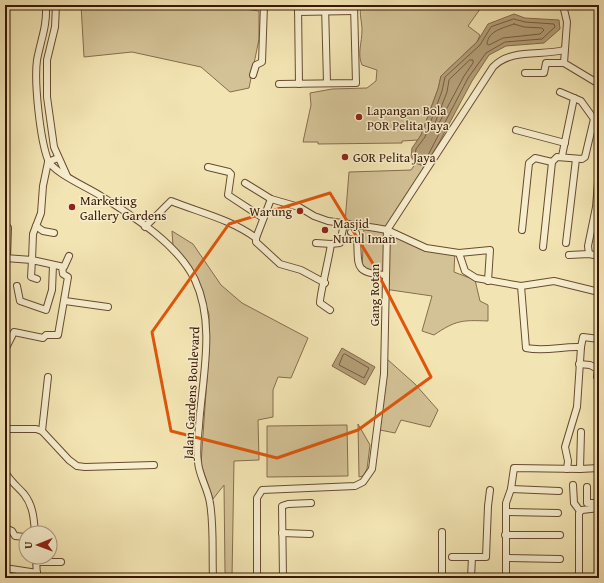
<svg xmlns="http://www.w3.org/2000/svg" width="604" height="583" font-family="'Gentium Book Plus',serif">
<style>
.green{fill:#d3c296;stroke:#866d4e}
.water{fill:#b49f78;stroke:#83694a}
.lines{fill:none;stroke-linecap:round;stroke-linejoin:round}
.shore{stroke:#765c3f;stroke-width:1}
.minor-casing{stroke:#684b31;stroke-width:8}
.minor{stroke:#f7eece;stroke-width:6}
.marked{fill:none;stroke:#df560c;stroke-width:3;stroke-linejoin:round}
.poi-dot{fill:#8f2418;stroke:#f7eece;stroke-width:1.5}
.labels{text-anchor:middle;stroke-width:3;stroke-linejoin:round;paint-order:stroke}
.poi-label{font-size:13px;fill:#391806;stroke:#f7eece;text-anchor:start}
.street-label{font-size:13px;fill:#391806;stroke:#f7eece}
</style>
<rect width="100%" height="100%" fill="#f3e5b3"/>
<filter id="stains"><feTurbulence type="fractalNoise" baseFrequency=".005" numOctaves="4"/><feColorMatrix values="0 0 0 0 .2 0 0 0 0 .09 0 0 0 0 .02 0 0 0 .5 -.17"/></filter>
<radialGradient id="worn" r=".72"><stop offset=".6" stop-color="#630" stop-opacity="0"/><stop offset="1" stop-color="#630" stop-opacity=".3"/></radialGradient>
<g class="green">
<path d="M81,5H231V7L259,11V39L249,88L230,92L201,67L132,52L84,57Z"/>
<path d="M361,5H434L435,8L440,5H483L468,26L480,35L477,42L441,76L438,89L421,135L418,140L402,141V143L318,144V142H303L311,105L310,93L332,89L367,88L376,81L377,70L362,65C357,54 362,43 362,30C362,22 359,14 361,5Z"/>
<path d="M416,163L426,167L388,231L414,243L455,250L454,272L475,280L480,301L488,305V321C462,320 456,320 434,335L422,331L432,296L384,289V273L362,269L364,226L345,222L349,172L411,170Z"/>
<path d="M172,231L193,244L221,285L242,303L308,338L291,378L278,377L273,390V417L258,420L259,460L234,461L232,578H229L225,572L224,485L213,499L201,464L209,349V314L198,281L173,246Z"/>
<path d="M387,359L415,384L438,410L430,427L401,420L395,433L380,430Z"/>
<path d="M358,424L370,445L367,469L363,476L359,477Z"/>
<path d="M347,425L348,476L267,477V426Z"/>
</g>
<g class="water">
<path d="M514,14L525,18L559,20L560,29L544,43L506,46L489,55L472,81L426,167L416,163L411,157L412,148L421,135L438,89L441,76L477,42L488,24Z"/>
<path d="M342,348L375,367L365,385L332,366Z"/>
</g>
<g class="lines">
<g class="shore">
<path d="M514,19L525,22L554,24L555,27L542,39L505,42L486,53L468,78L425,161L418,160L415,156L416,149L425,137L442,91L445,77L480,45L491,27Z"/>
<path d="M514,24L524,27L542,28L544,30L540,34L503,38L489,45L487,44C488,31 503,28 514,24Z"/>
<path d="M470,60H473V63L464,76L438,125L436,126L435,123L447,92L449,80Z"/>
<path d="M345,354L369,368L364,378L339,365L343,355Z"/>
</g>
<defs>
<g id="minor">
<path d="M46,5C47,27 41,39 37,60C34,82 40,139 48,160C52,172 89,188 101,196C134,217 178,244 195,280C216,325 202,379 199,426C198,438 196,450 198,462C199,476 208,489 210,503C214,527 212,553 213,578"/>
<path d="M56,5L55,27L47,60V97L54,147L67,176"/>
<path d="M298,5L299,84"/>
<path d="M325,5L327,83"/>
<path d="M563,5L567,22L564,63L599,84"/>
<path d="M298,12L354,11"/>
<path d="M525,73H544L546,63H564"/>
<path d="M253,75L256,65L262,62L264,5"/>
<path d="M279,84L356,83L354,5"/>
<path d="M560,92L581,101L594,119"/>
<path d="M516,130L565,143"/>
<path d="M562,156L574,98"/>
<path d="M208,167L229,172L231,174L228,195L263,218"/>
<path d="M245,183L271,199L299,207L314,216L328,221L376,228L387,230L426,248L459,253L465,271L476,278L521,286L554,281L599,292"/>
<path d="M271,199L256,238V242L280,264L301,270L325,283"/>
<path d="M36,226L43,231L54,233"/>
<path d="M145,227L171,201C201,213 230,219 256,238"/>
<path d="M522,230L529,163L535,158L552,162"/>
<path d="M351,232L356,233C361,262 349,273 385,275"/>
<path d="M316,243L331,244"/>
<path d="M566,243L576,159"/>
<path d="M543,247L552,162L557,157L582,159L585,157L594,119H599"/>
<path d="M459,253L490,250L488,281"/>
<path d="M589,254L588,246L596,207L599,170"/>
<path d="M569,255L589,254L599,256"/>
<path d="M5,258L32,260L33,234L41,213L43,186L48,162L58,158"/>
<path d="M7,258L8,228"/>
<path d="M37,279L31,277L32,260L64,267L69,256"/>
<path d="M17,286L20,301L46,310L52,290L53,265"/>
<path d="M521,286L526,348C546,352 561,346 581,347L583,337L599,339"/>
<path d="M65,301L108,307"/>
<path d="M330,310L320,303C319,299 330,253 331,244L340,243L344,224"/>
<path d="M5,350L14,332L43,338L46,335H58L68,277L63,274L62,267"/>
<path d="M579,364L590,365L598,369L597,377L599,378"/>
<path d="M5,429H36L42,431L69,460L77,466L85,467L154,465"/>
<path d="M42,431L48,377"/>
<path d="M567,469L568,461L565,447L577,407L581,347"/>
<path d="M580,469L599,468"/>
<path d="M5,472C11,482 17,486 24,494C33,505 34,519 35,533"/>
<path d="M573,485L574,503L580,511"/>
<path d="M587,487V503H599"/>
<path d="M511,489L559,491"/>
<path d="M506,512L558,513"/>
<path d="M5,528L12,531L15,536L26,537"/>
<path d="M282,533L310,534"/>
<path d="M505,535H560"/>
<path d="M36,557L37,578"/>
<path d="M452,557H486L488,506L490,490"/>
<path d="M506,558L560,559"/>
<path d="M36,562H61"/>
<path d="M5,568L37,573"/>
<path d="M6,578V574"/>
<path d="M257,578V498L262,490L355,486L363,482L372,469L384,374L387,230L493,67C511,48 541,56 564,50"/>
<path d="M283,578L282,506L288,504L311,503"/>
<path d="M442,578V532"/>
<path d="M471,578L472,557"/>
<path d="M506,578V503L511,489L514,468L580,469L581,432"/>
<path d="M579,578V513L582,510L599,508"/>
</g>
</defs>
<use href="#minor" class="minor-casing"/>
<use href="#minor" class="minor"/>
</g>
<path class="marked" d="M330,193L372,262L431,377L358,430L277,458L171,431L152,332L229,224Z"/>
<g class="poi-dot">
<circle cx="359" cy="117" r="4"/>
<circle cx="345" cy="157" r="4"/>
<circle cx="72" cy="207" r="4"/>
<circle cx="300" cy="211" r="4"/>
<circle cx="325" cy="230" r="4"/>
</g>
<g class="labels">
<g class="poi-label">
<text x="367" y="115">Lapangan Bola<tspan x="367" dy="15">POR Pelita Jaya</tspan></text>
<text x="353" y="162">GOR Pelita Jaya</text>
<text x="80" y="205">Marketing<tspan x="80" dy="15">Gallery Gardens</tspan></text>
<text x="292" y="216" text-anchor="end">Warung</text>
<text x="333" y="228">Masjid<tspan x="333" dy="15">Nurul Iman</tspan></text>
</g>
<g class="street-label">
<text transform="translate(374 295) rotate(-90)" y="5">Gang Rotan</text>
<text transform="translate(191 393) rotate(-87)" y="5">Jalan Gardens Boulevard</text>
</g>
</g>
<rect width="604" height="583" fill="none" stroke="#f3e5b3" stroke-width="20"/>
<rect x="6" y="6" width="592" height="571" fill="none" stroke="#391806" stroke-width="2"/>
<rect x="10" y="10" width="584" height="563" fill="none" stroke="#391806"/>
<g transform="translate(38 545) rotate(269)"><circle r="19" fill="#f7eece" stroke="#ab987e"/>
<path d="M0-3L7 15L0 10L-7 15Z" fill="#8f2418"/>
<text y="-6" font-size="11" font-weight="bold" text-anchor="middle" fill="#391806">U</text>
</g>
<rect width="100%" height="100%" filter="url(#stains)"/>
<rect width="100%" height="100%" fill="url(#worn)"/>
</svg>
